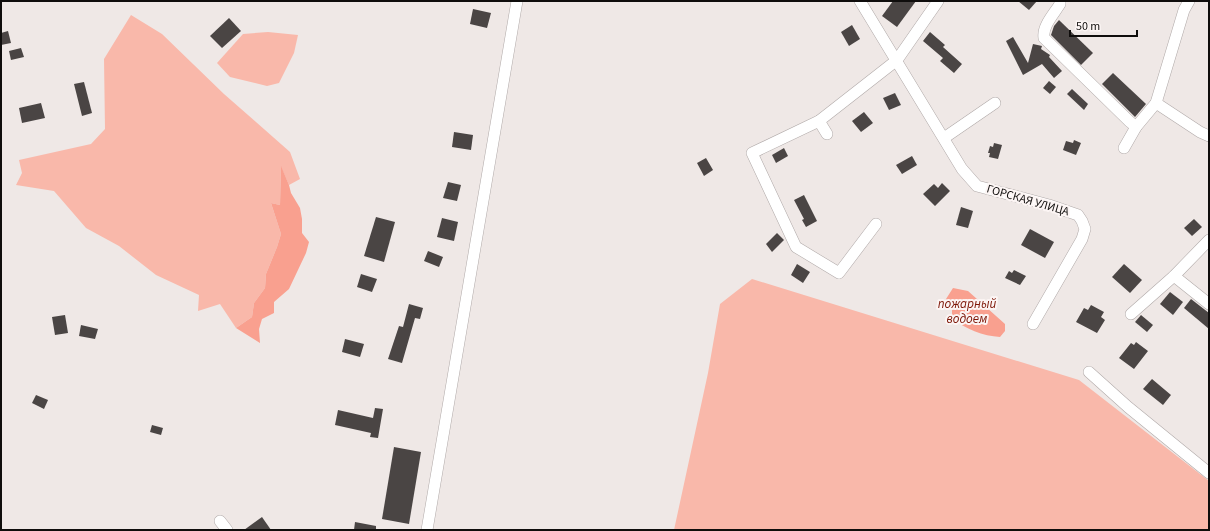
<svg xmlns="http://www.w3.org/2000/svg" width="1210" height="531" font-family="'Source Sans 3',sans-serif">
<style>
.green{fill:#f9b8aa}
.water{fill:#f9a08f}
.building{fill:#4a4544}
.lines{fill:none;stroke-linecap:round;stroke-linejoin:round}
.minor-casing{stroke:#b0a9a8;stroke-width:12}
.minor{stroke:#fff;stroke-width:11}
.labels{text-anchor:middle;stroke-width:4;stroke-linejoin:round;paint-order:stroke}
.street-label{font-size:12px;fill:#0f0d0c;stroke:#fcf5f4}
.water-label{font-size:13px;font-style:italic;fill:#7e1708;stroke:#fcf5f4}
</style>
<rect width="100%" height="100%" fill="#efe8e6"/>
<g class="green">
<path d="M131,15L162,34L224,94L290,152L300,179L289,185L281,167L280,205L271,203L281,234L277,247L266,274L265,288L254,303L252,317L236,328L220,304L198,311L199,295L156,275L119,246L86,228L54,191L16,185L22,173L19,160L91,144L105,129L104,59Z"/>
<path d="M268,32L298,35L294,53L279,83L267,86L230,77L217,63L243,34Z"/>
<path d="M752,279L1079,380L1209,481V530H674L708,373L720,304Z"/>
</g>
<g class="water">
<path d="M281,166L289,185L291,193L300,208L302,219V233L309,242L306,253L289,289L274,302V313L262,319L259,329L260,343L236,328L252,317L254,303L265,288L266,274L277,247L281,234L271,203L280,205Z"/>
<path d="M953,288L968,291L1005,324V331L1000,337C983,336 965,329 952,318V308L946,299Z"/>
</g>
<g class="building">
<path d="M893,1H916L897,27L882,16Z"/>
<path d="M1018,1H1037L1029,10Z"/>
<path d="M473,9L491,13L487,28L470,24Z"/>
<path d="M229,18L241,31L222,48L210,36Z"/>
<path d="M1059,20L1093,53L1081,65L1051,35L1054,26Z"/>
<path d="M852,25L860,39L849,46L841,32Z"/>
<path d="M8,31L11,43L1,45V33Z"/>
<path d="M930,32L945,45L943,47L962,64L954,73L940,61L943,58L923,41Z"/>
<path d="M1013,37L1028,63L1033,44L1042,46L1041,49L1050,55L1049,57L1062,71L1054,78L1042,64L1023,75L1006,41Z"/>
<path d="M21,48L24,57L11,60L9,51Z"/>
<path d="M1113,73L1146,104L1135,117L1102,84Z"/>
<path d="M1049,81L1056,87L1050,94L1043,88Z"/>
<path d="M84,82L92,113L82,116L74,84Z"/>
<path d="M1072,89L1088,104L1084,110L1067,94Z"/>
<path d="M895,93L901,105L889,110L883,98Z"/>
<path d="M41,103L45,118L22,123L19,108Z"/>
<path d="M864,112L873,123L861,132L852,121Z"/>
<path d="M454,132L473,135L471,150L452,147Z"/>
<path d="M1074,140L1081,143L1076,155L1063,150L1066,141L1073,143Z"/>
<path d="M994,143L1002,145L998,159L989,157L990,153H988L990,146L993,147Z"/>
<path d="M784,148L788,156L776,163L772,155Z"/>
<path d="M912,156L917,165L902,174L896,165Z"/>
<path d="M706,158L713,170L704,176L697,163Z"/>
<path d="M448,182L461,185L457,201L443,198Z"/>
<path d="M942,183L950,191L935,206L923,194L934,184L938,188Z"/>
<path d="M804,195L817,221L806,227L802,220L804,219L794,200Z"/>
<path d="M961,207L973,211L968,228L956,225Z"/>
<path d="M376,217L395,222L384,262L364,256Z"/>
<path d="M442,218L458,222L454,241L437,237Z"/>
<path d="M1194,219L1202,227L1192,236L1184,228Z"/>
<path d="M1030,229L1054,242L1045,258L1021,245Z"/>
<path d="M777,233L784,240L772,252L766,244Z"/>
<path d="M428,251L443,257L439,267L424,261Z"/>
<path d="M797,264L810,272L803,283L791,275Z"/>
<path d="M1124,264L1142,280L1130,293L1112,277Z"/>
<path d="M1014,270L1026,276L1020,285L1005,278L1009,271L1012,273Z"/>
<path d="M361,274L377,279L372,292L357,287Z"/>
<path d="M1170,292L1183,302L1173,315L1160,304Z"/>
<path d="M1191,299L1209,313V329L1184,308Z"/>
<path d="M409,304L423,308L420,319L415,318L402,363L388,359L399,326L403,327Z"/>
<path d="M1091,305L1104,312L1101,317L1105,320L1097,333L1076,322L1084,308L1088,310Z"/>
<path d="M65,315L68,333L55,335L52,317Z"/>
<path d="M1141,315L1153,325L1147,332L1135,322Z"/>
<path d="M81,325L98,329L95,339L79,336Z"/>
<path d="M345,339L364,344L360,357L342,352Z"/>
<path d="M1136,342L1148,351L1134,369L1119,358L1131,343L1134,345Z"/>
<path d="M1152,379L1171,395L1163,405L1143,389Z"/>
<path d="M36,395L48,400L44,409L32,403Z"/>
<path d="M375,408L383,409L378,438L370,437L371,433L335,425L338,410L373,418Z"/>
<path d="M152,425L163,428L161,435L150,432Z"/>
<path d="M394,447L421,452L409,524L382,519Z"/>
<path d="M262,517L271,530H244Z"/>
<path d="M355,522L376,526V530H354Z"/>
</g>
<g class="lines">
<defs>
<g id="minor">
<path d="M860,1L962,169L977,186L1049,205L1078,215L1082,221L1085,229L1082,239L1033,324"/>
<path d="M1060,1V4C1054,14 1042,26 1044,38L1129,121L1136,127"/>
<path d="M1156,103L1200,132L1209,136"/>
<path d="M819,121L827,134"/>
<path d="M944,138L995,103"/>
<path d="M1124,148L1136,127L1156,103L1184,10L1189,1"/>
<path d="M876,224L839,273L796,247L752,153L819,121L897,60L938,1"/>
<path d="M1174,276L1209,304"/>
<path d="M1131,314L1174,276L1209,240"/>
<path d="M1089,372L1128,407L1209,473"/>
<path d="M220,521L227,530"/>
<path d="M427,530L517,1"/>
</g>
</defs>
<use href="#minor" class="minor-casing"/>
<use href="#minor" class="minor"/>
</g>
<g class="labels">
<g class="street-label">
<text transform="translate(1028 200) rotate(16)" y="4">ГОРСКАЯ УЛИЦА</text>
</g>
<g class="water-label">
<text x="967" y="308">пожарный<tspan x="967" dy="15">водоем</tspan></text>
</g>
</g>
<rect width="1210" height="531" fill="none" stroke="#0f0d0c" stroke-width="4"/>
<path d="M1070 30v6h67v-6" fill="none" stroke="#0f0d0c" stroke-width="2"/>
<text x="1076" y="30" font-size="12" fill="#0f0d0c" stroke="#fcf5f4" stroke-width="3" paint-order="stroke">50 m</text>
</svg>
